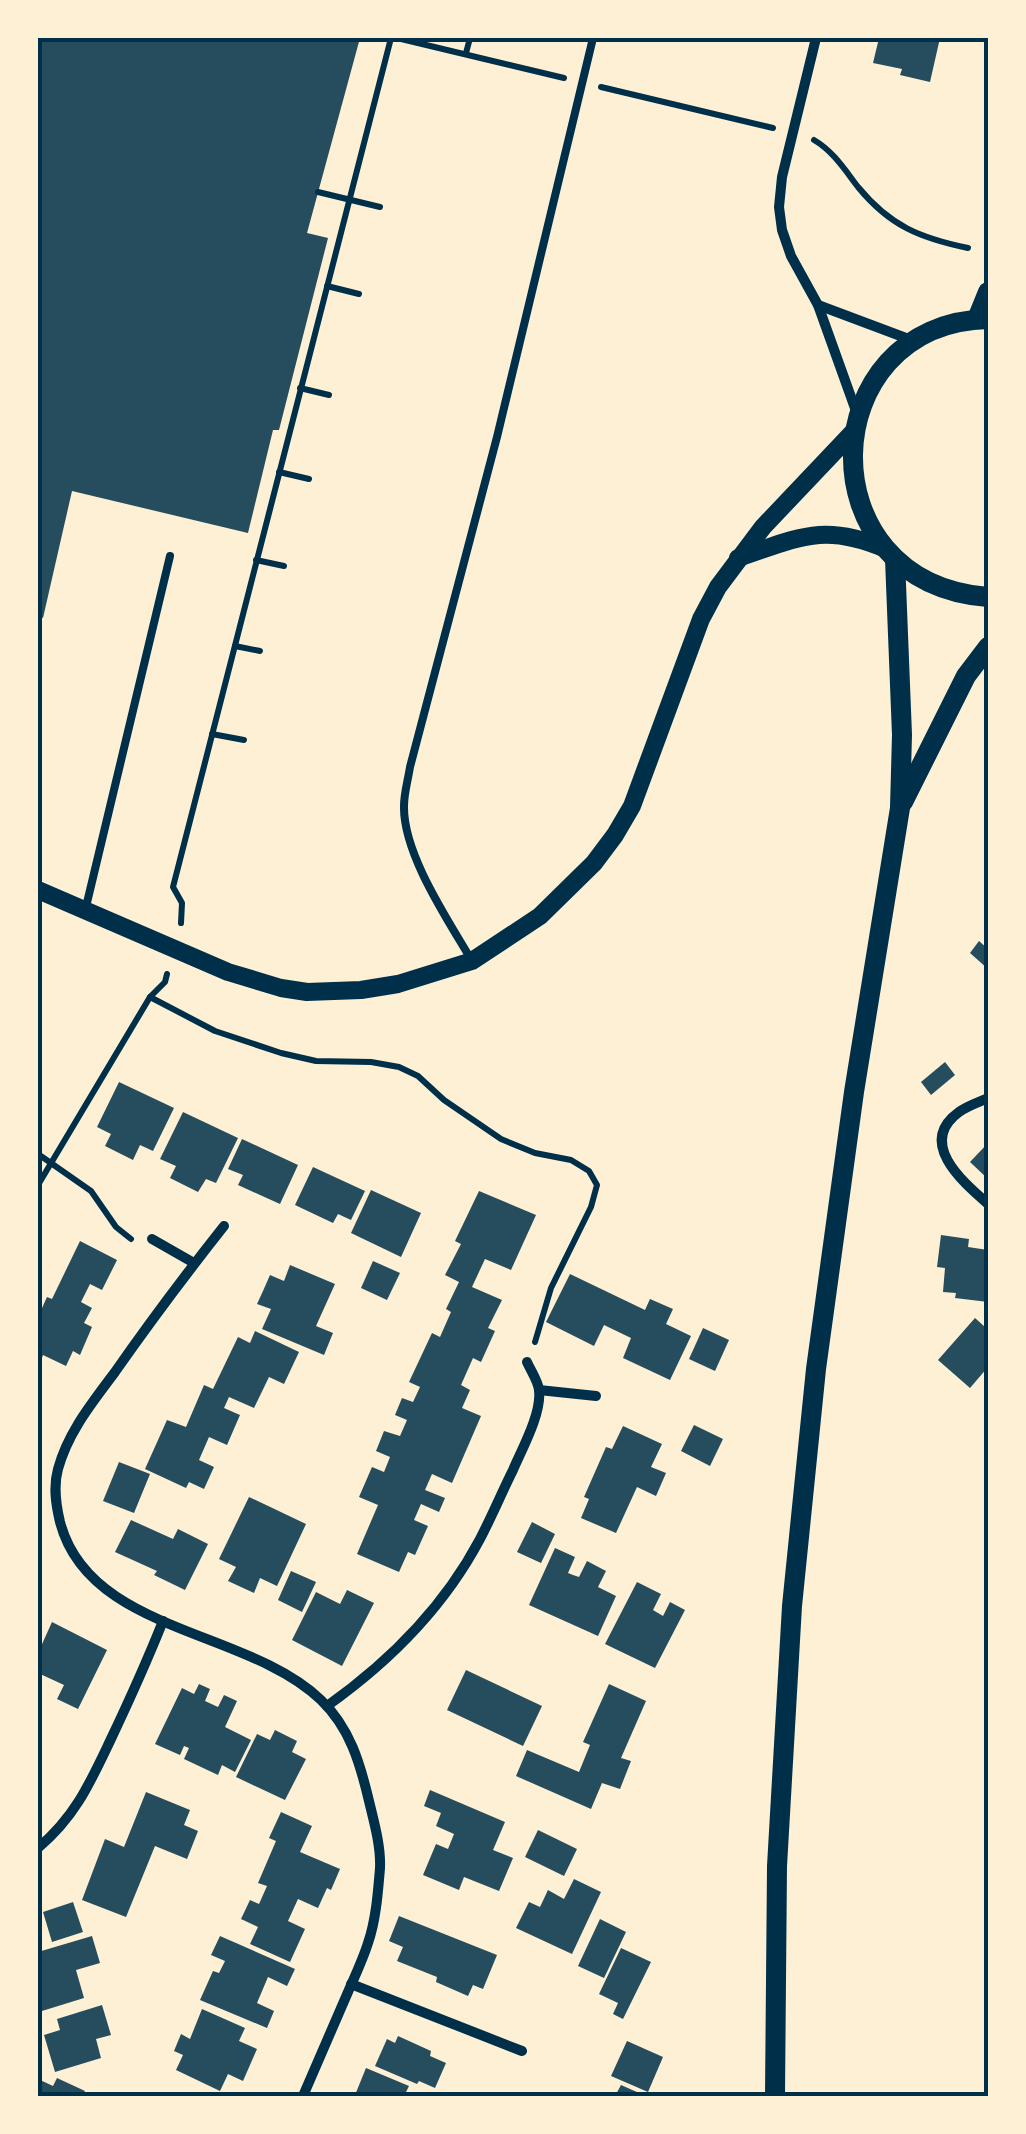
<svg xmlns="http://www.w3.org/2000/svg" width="1026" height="2134" font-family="Mulish,sans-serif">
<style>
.building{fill:#264d5e}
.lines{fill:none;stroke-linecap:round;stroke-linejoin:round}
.path{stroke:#003049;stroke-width:6}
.service{stroke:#003049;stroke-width:8}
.minor{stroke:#003049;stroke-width:10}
.tertiary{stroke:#003049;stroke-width:18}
.secondary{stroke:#003049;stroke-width:20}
.neatline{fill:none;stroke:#003049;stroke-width:4}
</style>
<rect width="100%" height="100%" fill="#fdf0d5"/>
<g class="building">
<path d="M38,38H360L307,233L328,238L279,430H273L248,533L72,491L43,618L38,616Z"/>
<path d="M879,38H940L930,82L900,75L902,69L873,63Z"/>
<path d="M979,941L988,949V969L970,953Z"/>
<path d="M945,1062L955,1075L931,1095L921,1082Z"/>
<path d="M119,1082L174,1108L153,1151L140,1145L133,1160L105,1146L111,1134L97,1127Z"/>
<path d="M183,1112L238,1138L216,1183L206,1179L198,1192L170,1178L176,1166L160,1159Z"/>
<path d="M242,1139L298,1165L280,1204L238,1185L243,1175L228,1169Z"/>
<path d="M988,1143V1179L970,1162Z"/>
<path d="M313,1167L365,1191L351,1220L338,1214L333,1223L295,1205Z"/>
<path d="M371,1190L421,1213L401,1257L351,1233Z"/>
<path d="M479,1191L536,1215L511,1270L485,1259L472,1287L502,1300L488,1328L495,1331L481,1362L473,1358L461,1385L470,1390L462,1408L481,1416L452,1483L432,1474L425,1490L445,1498L439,1512L421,1504L414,1520L428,1526L415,1555L408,1552L399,1572L357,1554L378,1505L359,1497L372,1467L384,1472L390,1457L376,1451L384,1431L400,1436L407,1420L395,1415L402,1398L413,1402L420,1387L409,1382L432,1333L440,1337L451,1312L446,1309L459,1282L445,1275L461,1244L455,1241Z"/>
<path d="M941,1235L969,1239L968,1247L988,1250V1302L955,1298L956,1293L943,1292L945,1268L937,1267Z"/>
<path d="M80,1241L117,1260L102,1290L90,1284L81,1302L92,1308L84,1323L92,1327L80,1355L73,1351L66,1366L43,1355L38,1368V1317L47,1297L52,1299Z"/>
<path d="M373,1261L400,1273L387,1300L361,1288Z"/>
<path d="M290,1265L335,1284L316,1326L333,1333L324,1355L262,1329L271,1309L257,1304L263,1291L270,1275L284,1281Z"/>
<path d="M570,1274L645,1310L650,1299L673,1309L666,1324L691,1336L670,1380L623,1358L631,1338L604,1325L594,1346L546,1322Z"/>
<path d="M975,1318L985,1327L988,1323V1367L970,1388L938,1360Z"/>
<path d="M703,1328L729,1340L715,1371L689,1359Z"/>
<path d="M255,1331L299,1352L284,1384L269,1377L254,1408L229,1397L224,1408L240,1415L227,1445L209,1437L199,1460L214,1467L204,1489L189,1482L186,1488L145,1469L167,1420L186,1427L204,1385L213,1389L238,1337L250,1343Z"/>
<path d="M694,1425L723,1439L710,1466L681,1451Z"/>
<path d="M623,1426L662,1444L651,1467L666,1473L656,1496L637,1487L616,1533L581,1518L589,1499L584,1497L606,1447L612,1449Z"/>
<path d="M119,1462L150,1474L134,1513L103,1501Z"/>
<path d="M249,1497L306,1524L277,1586L260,1578L254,1593L228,1581L236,1567L219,1559Z"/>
<path d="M131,1520L173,1539L178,1529L208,1544L185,1590L154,1575L157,1571L115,1552Z"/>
<path d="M532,1522L555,1534L541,1563L517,1552Z"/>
<path d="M555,1548L575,1557L568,1573L573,1575L579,1577L587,1561L606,1571L598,1587L616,1596L598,1636L529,1605Z"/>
<path d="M291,1571L316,1582L302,1612L278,1600Z"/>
<path d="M637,1582L661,1594L653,1610L663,1616L670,1602L685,1610L655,1668L605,1644Z"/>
<path d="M347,1590L374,1603L342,1666L292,1640L316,1592L340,1604Z"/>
<path d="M52,1622L107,1650L78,1709L57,1699L64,1685L38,1673V1653Z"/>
<path d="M466,1670L542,1706L523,1746L447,1710Z"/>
<path d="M199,1684L210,1689L205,1701L218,1707L224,1695L237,1701L225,1727L251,1740L235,1772L222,1765L218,1775L184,1759L189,1748L184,1746L180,1755L155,1744L182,1688L194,1694Z"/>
<path d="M609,1684L646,1701L621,1758L631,1761L620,1789L602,1783L591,1809L516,1776L527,1750L579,1772L590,1745L583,1742Z"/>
<path d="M275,1730L297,1741L292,1752L306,1759L285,1800L236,1777L257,1734L270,1740Z"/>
<path d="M430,1790L505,1822L493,1850L513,1858L499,1891L464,1877L459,1890L423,1875L436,1844L448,1849L454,1834L436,1826L441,1813L424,1806Z"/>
<path d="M146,1792L190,1810L184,1825L198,1831L187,1859L155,1846L126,1917L82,1900L105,1839L124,1847Z"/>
<path d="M281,1812L312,1826L300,1852L340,1869L331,1890L327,1888L318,1908L298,1899L288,1921L305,1929L290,1962L250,1944L258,1927L241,1919L250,1900L259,1904L267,1886L258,1883L276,1841L269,1838Z"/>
<path d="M538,1830L577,1849L564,1876L525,1857Z"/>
<path d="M574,1879L601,1892L572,1954L516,1928L529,1902L540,1907L548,1890L564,1899Z"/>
<path d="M73,1902L83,1932L52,1942L43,1912Z"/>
<path d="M399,1916L497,1955L483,1989L473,1985L468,1996L436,1982L437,1977L397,1961L403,1947L389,1941Z"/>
<path d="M600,1919L626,1932L604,1978L578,1966Z"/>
<path d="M92,1936L100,1963L76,1970L84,1998L42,2011L38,1997V1952Z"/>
<path d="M220,1936L295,1969L287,1986L268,1977L257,2003L274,2011L267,2028L200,2000L213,1971L219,1973L225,1961L211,1955Z"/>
<path d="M621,1948L651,1962L623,2019L613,2014L618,2003L599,1994Z"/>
<path d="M102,2005L111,2035L96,2039L101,2058L55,2072L44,2035L60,2030L57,2019Z"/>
<path d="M202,2009L245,2028L239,2041L257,2049L243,2081L228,2074L220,2091L176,2070L183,2055L174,2051L181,2034L190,2039Z"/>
<path d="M398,2036L431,2051L430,2056L446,2063L435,2088L419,2081L417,2084L375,2066L387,2039L395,2043Z"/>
<path d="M627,2041L663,2057L648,2092L611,2076Z"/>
<path d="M366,2068L409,2086L404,2096L355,2095Z"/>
<path d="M57,2078L85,2091L82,2096H38V2079L53,2086Z"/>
<path d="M621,2085L646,2096H615Z"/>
</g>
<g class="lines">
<g class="path">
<path d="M397,38L564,78"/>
<path d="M466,53L470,38"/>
<path d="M601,87L773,128"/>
<path d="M814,140C833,151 845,170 858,187C890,226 920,238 968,248"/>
<path d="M318,192L380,207"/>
<path d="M327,286L359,294"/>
<path d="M300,388L329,395"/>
<path d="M279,472L309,479"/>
<path d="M256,560L284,566"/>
<path d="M235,646L260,651"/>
<path d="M212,734L244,740"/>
<path d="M181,923L182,903L173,887L391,38"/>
<path d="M150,997L215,1031L281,1053L316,1061L371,1062L399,1067L418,1076L444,1100L501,1139L535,1153L571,1160L589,1171L597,1185L591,1207L551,1288L535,1342"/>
<path d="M38,1154L91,1191L116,1227L131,1239"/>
<path d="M38,1185L150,997L165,982L167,974"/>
</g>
<g class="service">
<path d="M85,911L170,556"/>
<path d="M472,961C448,920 403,854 404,806C404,793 408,780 410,767L497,437L593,38"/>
</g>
<g class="minor">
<path d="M816,38L782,177L779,207L782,230L791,256L818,305L856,411"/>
<path d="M818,305L914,341"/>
<path d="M988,1098C979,1102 967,1106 959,1112C916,1143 964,1183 988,1204"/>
<path d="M224,1226C186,1274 150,1322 115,1372C92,1403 68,1432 58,1469C53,1487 56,1505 60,1522C89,1633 248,1629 321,1700C350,1728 360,1763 369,1801C374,1822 381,1846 380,1868C378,1892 376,1920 368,1943C363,1959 355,1976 348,1992C333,2027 318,2062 303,2096"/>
<path d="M152,1239L194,1263"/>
<path d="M539,1390L596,1396"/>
<path d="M327,1706C389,1662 444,1607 480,1539C492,1516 502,1492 513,1470C522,1449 542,1413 539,1390C538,1381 531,1371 527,1362"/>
<path d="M38,1848C75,1817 90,1783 110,1741C129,1701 147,1661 163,1621"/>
<path d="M351,1984L522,2051"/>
</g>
<g class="tertiary">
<path d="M738,558C798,538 823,522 886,549"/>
<path d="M38,890L228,972L281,988L307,992L361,990L398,984L472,961L540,916L594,863L615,835L632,806L701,619L718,587L763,527L855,430"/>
</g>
<g class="secondary">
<path d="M977,319L988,292"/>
<path d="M988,319C813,323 803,583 988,597"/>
<path d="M903,802L966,676L988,647"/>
<path d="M775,2096L777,1866L792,1606L816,1369L854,1092L900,808L902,735L895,559"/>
</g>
</g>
<rect width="1026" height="2134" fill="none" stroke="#fdf0d5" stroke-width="80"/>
<rect x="40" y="40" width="946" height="2054" class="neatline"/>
</svg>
